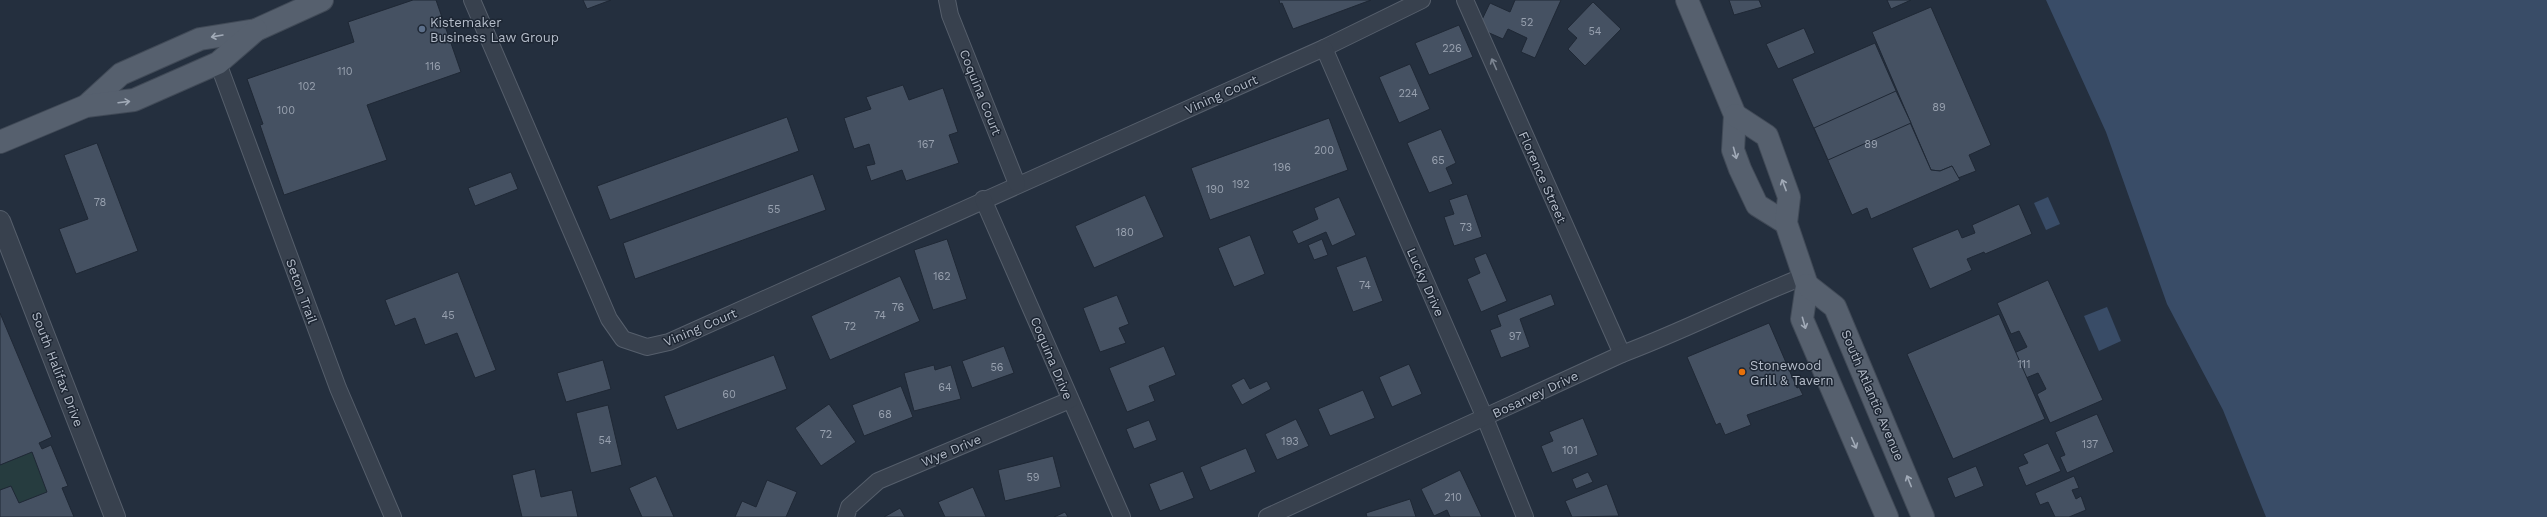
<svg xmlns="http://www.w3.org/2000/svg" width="2547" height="517" font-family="'Work Sans',sans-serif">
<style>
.green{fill:#263c3f}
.water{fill:#394c67}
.building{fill:#455162;stroke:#1f2835}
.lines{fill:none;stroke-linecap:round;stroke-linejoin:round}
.minor-casing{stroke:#565f6c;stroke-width:18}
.tertiary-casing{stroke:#565f6c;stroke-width:22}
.primary-casing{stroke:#414a57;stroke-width:24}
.minor{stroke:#38414e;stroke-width:16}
.tertiary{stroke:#38414e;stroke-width:20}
.primary{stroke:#56606e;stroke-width:22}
.oneway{stroke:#a1aab7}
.oneway2{stroke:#7c8592}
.service-dot{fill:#5c6f8a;stroke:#1d2633;stroke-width:1.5}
.food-dot{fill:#e8710a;stroke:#1d2633;stroke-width:1.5}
.labels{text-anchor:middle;stroke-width:3;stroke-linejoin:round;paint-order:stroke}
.number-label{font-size:11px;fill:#98a1af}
.poi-label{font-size:13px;fill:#b4bcc9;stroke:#1d2633;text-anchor:start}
.street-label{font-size:13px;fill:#b4bcc9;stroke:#1d2633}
</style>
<rect width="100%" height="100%" fill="#242f3e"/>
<path class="green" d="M32,452L47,492L19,503L11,486L0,490V465Z"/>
<g class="water">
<path d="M2046,0H2547V517H2266L2223,410L2167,304L2106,132Z"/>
<path d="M2048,197L2060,224L2046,230L2034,203Z"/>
<path d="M2107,307L2121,341L2099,351L2084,316Z"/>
</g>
<g class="building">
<path d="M413,0H436L461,72L367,105L387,160L284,195L260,125L263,124L247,79L354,42L348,22Z"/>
<path d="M583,0H611L587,9Z"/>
<path d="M1279,0H1371L1293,29L1282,3L1280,4Z"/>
<path d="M1515,0H1561L1535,58L1521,52L1527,38L1508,29L1503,39L1478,28L1490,3L1510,12Z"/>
<path d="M1729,0H1759L1762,7L1734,15Z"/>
<path d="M1887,0H1911L1891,9Z"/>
<path d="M1593,2L1621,29L1585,66L1568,49L1577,38L1567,29Z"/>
<path d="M1931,7L1991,145L1969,155L1976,171L1958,178L1952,166L1940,171L1931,170L1872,32Z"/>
<path d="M1459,25L1473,57L1429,75L1415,43Z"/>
<path d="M1804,28L1815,53L1778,69L1766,44Z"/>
<path d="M1875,43L1931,170L1940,171L1952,166L1960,180L1871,219L1867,208L1852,215L1792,79Z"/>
<path d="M1410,64L1430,109L1399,123L1379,77Z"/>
<path d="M903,85L909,100L943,88L958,132L949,135L959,163L906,181L902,170L871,181L866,166L875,164L869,144L854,149L844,118L871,109L866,97Z"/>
<path d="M1896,91L1911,123L1828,160L1814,128Z"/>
<path d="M787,117L799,151L610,220L597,186Z"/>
<path d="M1329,118L1348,170L1210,220L1191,168Z"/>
<path d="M1441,129L1456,163L1446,168L1453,184L1429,193L1407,143Z"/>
<path d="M97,143L138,251L76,274L59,229L88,219L64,155Z"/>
<path d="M511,172L518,189L475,206L468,188Z"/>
<path d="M813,174L826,210L635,279L623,243Z"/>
<path d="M1467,194L1482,237L1454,246L1444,217L1454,214L1449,200Z"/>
<path d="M1145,195L1164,237L1094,268L1075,226Z"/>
<path d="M1339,197L1356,235L1332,246L1326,232L1298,244L1292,231L1318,219L1314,208Z"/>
<path d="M2019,204L2032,234L1985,254L1984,252L1967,259L1972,270L1930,289L1912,248L1958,229L1962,238L1975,233L1972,225Z"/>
<path d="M1250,235L1265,274L1234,287L1218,248Z"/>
<path d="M947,239L967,299L933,310L914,250Z"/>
<path d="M1322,239L1328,255L1314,260L1308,245Z"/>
<path d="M1486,253L1507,301L1481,312L1467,279L1480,273L1474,258Z"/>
<path d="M1366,256L1383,301L1353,312L1336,267Z"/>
<path d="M458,272L496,370L475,378L457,333L425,345L415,318L395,326L385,300Z"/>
<path d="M900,276L920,321L830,360L811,316Z"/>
<path d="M2048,280L2103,400L2050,423L2037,394L2046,389L2038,373L2004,387L1993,363L2027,347L2019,331L2011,334L1997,303Z"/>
<path d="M1551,294L1555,305L1520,319L1530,347L1501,358L1490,330L1501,326L1497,315Z"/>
<path d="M1117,295L1129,324L1119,328L1126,343L1100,352L1083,308Z"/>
<path d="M0,313L52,437L39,443L42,449L51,445L68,486L62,488L74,517H0V490L11,486L19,503L47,492L32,452L0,465Z"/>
<path d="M1999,314L2045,419L1953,459L1907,354Z"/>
<path d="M1769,323L1797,388L1799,387L1803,395L1747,415L1751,425L1725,435L1720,423L1716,425L1687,357Z"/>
<path d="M1004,346L1014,373L972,388L962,361Z"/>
<path d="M1164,346L1176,375L1149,386L1155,401L1127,412L1109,368Z"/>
<path d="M774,355L787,389L677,430L664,396Z"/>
<path d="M603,360L611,389L566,402L557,373Z"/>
<path d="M1409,364L1422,394L1392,407L1379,377Z"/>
<path d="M934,365L935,370L951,365L961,399L914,411L904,373Z"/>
<path d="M1244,378L1250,389L1267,381L1271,389L1242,405L1231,385Z"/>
<path d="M901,386L913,417L864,436L852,405Z"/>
<path d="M1363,390L1375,418L1330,436L1318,409Z"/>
<path d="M829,404L856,442L821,466L795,428Z"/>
<path d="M608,405L622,465L591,473L576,413Z"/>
<path d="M2097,414L2114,452L2067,473L2060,457L2065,455L2055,432Z"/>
<path d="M1583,418L1598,455L1552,473L1541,446L1553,441L1549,432Z"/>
<path d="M1296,419L1309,446L1277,460L1265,434Z"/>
<path d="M1149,420L1157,440L1134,449L1126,429Z"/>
<path d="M2048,443L2061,471L2026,486L2018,467L2028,463L2023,454Z"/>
<path d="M1246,448L1256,472L1210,491L1200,467Z"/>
<path d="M1053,456L1061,487L1005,501L998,470Z"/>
<path d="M1976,466L1984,486L1955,498L1947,478Z"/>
<path d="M535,469L541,497L572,490L578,517H522L512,475Z"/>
<path d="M1460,470L1482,517H1450L1447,510L1434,516L1421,489Z"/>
<path d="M1183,471L1194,498L1160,511L1149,484Z"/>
<path d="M1588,472L1593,482L1576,489L1572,479Z"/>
<path d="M656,476L674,517H642L629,488Z"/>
<path d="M2074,476L2079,488L2072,490L2076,499L2081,496L2086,510L2069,517H2055L2048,502L2040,505L2035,493Z"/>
<path d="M767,480L797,492L786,517H735L742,501L756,507Z"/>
<path d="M1607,484L1619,516L1572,517L1565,501Z"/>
<path d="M973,487L986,517H945L938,502Z"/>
<path d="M1410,499L1416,517H1367L1366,513Z"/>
<path d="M900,508L905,517H884Z"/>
<path d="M1065,512L1068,517H1054Z"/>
</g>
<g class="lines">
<defs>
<g id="minor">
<path d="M472,0L609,319L623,339L647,347L669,342L1324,48L1422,0"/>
<path d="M947,0L950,15L1017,184"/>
<path d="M1465,0L1622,354"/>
<path d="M1324,48L1485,418L1525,517"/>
<path d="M218,63L338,388L393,517"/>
<path d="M983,199L1122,517"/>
<path d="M846,517L849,507L878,481L1070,400"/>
<path d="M1267,517L1622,354C1684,331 1743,300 1805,276"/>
</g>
<path id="tertiary" d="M0,221L115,517"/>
<g id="primary">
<path d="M1687,0L1735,115L1733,150L1740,169L1757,205L1786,223"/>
<path d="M86,106L121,74L200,39L256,30L322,0"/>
<path d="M1735,115L1767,136L1789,197L1786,223L1807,285L1802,319L1887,517"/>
<path d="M0,142L86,106L134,100L218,63L256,30"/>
<path d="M1807,285L1835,307L1923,517"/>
</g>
</defs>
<use href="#minor" class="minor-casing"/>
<use href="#tertiary" class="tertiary-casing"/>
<use href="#primary" class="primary-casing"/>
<use href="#minor" class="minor"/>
<use href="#tertiary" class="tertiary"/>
<use href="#primary" class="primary"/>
</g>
<defs><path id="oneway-shaft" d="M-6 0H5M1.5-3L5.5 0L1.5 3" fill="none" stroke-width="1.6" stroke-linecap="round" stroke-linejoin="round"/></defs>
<g class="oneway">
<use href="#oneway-shaft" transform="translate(217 36) rotate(170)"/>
<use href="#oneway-shaft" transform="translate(124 102) rotate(-7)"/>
<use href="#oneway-shaft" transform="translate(1735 153) rotate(75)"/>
<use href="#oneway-shaft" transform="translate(1784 185) rotate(-111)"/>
<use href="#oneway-shaft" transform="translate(1804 323) rotate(74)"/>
<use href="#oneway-shaft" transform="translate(1854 443) rotate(66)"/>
<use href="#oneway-shaft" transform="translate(1909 481) rotate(-112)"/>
</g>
<use class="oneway2" href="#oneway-shaft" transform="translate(1494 64) rotate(-114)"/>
<circle class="service-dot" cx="422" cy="29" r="4"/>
<circle class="food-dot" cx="1742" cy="372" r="4"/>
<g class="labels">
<g class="number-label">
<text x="1527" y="26">52</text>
<text x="1595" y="35">54</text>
<text x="1452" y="52">226</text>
<text x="433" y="70">116</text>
<text x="345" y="75">110</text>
<text x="307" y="90">102</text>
<text x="1408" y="97">224</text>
<text x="1939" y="111">89</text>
<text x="286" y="114">100</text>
<text x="926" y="148">167</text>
<text x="1871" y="148">89</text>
<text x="1324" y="154">200</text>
<text x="1438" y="164">65</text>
<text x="1282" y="171">196</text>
<text x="1241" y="188">192</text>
<text x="1215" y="193">190</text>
<text x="100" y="206">78</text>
<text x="774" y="213">55</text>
<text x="1466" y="231">73</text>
<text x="1125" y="236">180</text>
<text x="942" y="280">162</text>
<text x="1365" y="289">74</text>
<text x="898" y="311">76</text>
<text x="448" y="319">45</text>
<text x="880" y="319">74</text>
<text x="850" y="330">72</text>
<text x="1515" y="340">97</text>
<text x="2024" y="368">111</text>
<text x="997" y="371">56</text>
<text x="945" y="391">64</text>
<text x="729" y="398">60</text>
<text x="885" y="418">68</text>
<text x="826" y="438">72</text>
<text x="605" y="444">54</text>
<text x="1290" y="445">193</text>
<text x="2090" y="448">137</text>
<text x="1570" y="454">101</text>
<text x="1033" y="481">59</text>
<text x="1453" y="501">210</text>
</g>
<g class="poi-label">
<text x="430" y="27">Kistemaker<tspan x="430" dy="15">Business Law Group</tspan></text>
<text x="1750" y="370">Stonewood<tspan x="1750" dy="15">Grill &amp; Tavern</tspan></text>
</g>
<g class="street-label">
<text transform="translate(981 92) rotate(68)" y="5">Coquina Court</text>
<text transform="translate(1221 94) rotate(-24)" y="5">Vining Court</text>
<text transform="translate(1543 177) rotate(66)" y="5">Florence Street</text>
<text transform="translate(1426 282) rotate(66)" y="5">Lucky Drive</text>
<text transform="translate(302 291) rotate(70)" y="5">Seton Trail</text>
<text transform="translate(700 327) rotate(-23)" y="5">Vining Court</text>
<text transform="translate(1052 358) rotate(67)" y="5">Coquina Drive</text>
<text transform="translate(58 369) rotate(69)" y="5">South Halifax Drive</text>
<text transform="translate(1535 394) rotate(-25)" y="5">Bosarvey Drive</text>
<text transform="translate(1873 395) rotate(67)" y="5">South Atlantic Avenue</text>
<text transform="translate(951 450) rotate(-23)" y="5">Wye Drive</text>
</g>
</g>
</svg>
